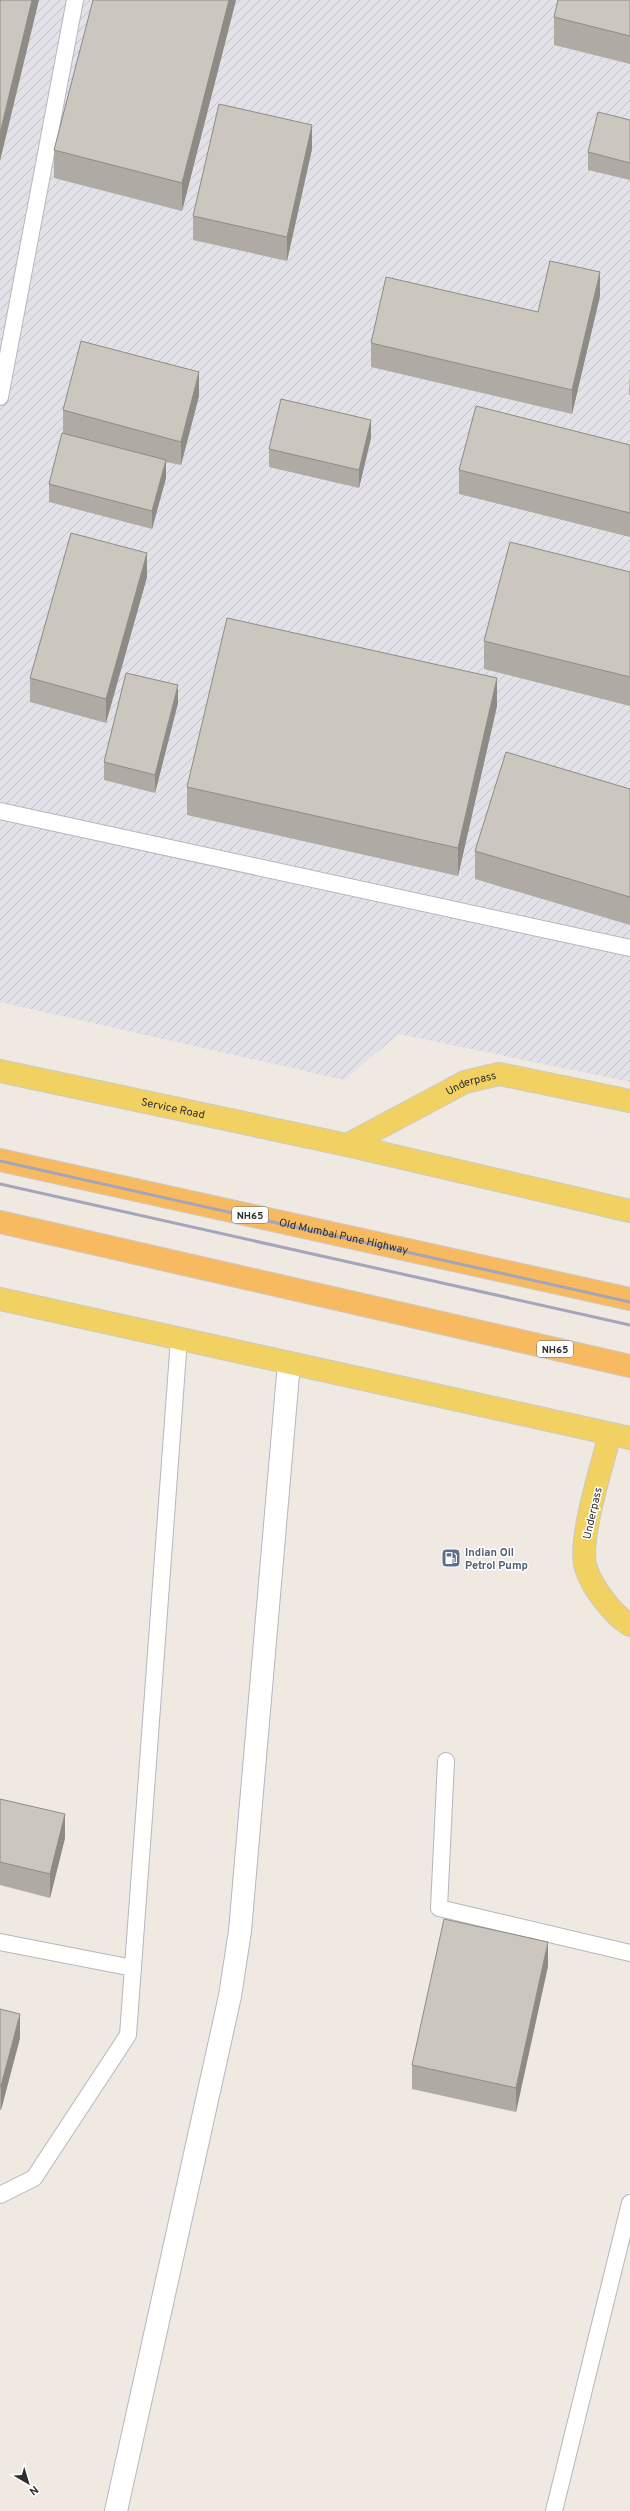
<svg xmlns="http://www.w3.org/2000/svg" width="630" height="2511" font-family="Overpass,sans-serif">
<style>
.industrial{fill:url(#industrial-furrows)}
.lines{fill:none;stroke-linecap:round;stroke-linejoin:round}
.service-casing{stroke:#b4b7c1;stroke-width:18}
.tertiary-casing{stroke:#b4b7c1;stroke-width:24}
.primary-casing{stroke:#c9c9c9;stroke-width:24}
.trunk-casing{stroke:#c9c9c9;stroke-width:24}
.service{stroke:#fff;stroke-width:16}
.tertiary{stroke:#fff;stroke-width:22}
.primary{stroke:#f2d163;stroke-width:22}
.trunk{stroke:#f8ba60;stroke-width:22}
.rail{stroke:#a3a6b8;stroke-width:3}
.wall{fill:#afaba4}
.shaded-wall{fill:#8e8b86}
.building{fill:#cbc7bf;stroke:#8e8b86}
.labels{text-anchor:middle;stroke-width:3;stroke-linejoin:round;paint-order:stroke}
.shield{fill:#fff;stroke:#6d6d6d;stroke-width:1}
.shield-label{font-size:10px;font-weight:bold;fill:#2e2e2e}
.street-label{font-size:11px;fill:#2e2e2e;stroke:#fff}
.service-label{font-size:11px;font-weight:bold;fill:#4e5e75;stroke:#fff;text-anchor:start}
</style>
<defs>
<pattern id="industrial-furrows" width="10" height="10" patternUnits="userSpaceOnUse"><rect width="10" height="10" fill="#e3e1e8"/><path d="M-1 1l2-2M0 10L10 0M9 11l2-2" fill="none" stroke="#c3c1c7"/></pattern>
</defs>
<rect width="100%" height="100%" fill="#efe9e1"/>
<path class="industrial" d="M0,0H630V1082L399,1034L344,1080L0,1002Z"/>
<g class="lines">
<defs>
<g id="service">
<path d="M0,397L75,0"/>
<path d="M0,811L630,948"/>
<path d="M446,1761L439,1908L630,1953"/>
<path d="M0,1942L133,1968"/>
<path d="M0,2195L34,2178L128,2035L179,1339"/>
<path d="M554,2511L630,2203"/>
</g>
<path id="tertiary" d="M116,2511L230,1996L240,1931L289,1363"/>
<g id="primary">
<path id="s1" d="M0,1071L347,1145L630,1211"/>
<path id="s2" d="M347,1145L465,1082L499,1074L630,1101"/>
<path d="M0,1299L630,1438"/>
<path d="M610,1434C603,1463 577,1542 586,1568C591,1586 613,1615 630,1625"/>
</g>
<g id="trunk">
<path id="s3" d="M0,1160L630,1299"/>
<path d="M0,1222L630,1366"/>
</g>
</defs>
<use href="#service" class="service-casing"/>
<use href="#tertiary" class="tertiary-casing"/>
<use href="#primary" class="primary-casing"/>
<use href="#trunk" class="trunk-casing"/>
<use href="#service" class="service"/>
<use href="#tertiary" class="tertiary"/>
<use href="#primary" class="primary"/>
<use href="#trunk" class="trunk"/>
<g class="rail">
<path d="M0,1161L630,1302"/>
<path d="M0,1184L630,1325"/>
</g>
</g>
<g class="wall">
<path d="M93,0H236L182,211L54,178V150Z"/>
<path d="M630,0V64L554,45V17Z"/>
<path d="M630,120V180L588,170V152Z"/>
<path d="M312,149L287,261L193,240V216Z"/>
<path d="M600,296L572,414L371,367V343L538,312Z"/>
<path d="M630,369V395H629Z"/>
<path d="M199,396L181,465L166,462V478L152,529L49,502V484L63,433V410Z"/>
<path d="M371,438L359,488L269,467V449Z"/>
<path d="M630,445V537L459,494V470Z"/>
<path d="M630,572V706L484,669V641Z"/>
<path d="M147,577L106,723L30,702V678Z"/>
<path d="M178,703L155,793L104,780V762Z"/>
<path d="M497,706L458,876L187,815V787Z"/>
<path d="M630,789V925L475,879V851Z"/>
<path d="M0,1799L65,1838L50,1898L0,1885Z"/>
<path d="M548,1966L516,2112L412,2089V2065Z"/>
<path d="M0,2009L20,2038L1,2110H0Z"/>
</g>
<g class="shaded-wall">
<path d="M32,0H39L0,161V133Z"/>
<path d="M229,0H236L182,211V183Z"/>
<path d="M312,125V149L287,261V237Z"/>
<path d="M600,272V296L572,414V390Z"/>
<path d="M199,372V396L181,465V442Z"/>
<path d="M371,420V438L359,488V470Z"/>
<path d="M166,460V478L152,529V511Z"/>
<path d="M147,553V577L106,723V699Z"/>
<path d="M497,678V706L458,876V848Z"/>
<path d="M178,685V703L155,793V775Z"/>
<path d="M65,1814V1838L50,1898V1874Z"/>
<path d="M548,1942V1966L516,2112V2088Z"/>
<path d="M20,2014V2038L1,2110V2086Z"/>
</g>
<g class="building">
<path d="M0,0H32L0,133Z"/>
<path d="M93,0H229L182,183L54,150Z"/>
<path d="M558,0H630V36L554,17Z"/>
<path d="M219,104L312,125L287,237L193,216Z"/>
<path d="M598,112L630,120V163L588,152Z"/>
<path d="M550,261L600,272L572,390L371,343L386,277L538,312Z"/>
<path d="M81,341L199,372L181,442L63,410Z"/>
<path d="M281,399L371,420L359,470L269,449Z"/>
<path d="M476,406L630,445V513L459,470Z"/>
<path d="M62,433L166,460L152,511L49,484Z"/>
<path d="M71,533L147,553L106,699L30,678Z"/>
<path d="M510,542L630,572V677L484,641Z"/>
<path d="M227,618L497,678L458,848L187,787Z"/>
<path d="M126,673L178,685L155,775L104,762Z"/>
<path d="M506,752L630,789V897L475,851Z"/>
<path d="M0,1799L65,1814L50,1874L0,1862Z"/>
<path d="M444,1919L548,1942L516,2088L412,2065Z"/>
<path d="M0,2009L20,2014L1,2086H0Z"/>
</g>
<defs>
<symbol id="fuel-square" viewBox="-11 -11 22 22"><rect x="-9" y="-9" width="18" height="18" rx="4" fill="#5c6f8a" stroke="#fff"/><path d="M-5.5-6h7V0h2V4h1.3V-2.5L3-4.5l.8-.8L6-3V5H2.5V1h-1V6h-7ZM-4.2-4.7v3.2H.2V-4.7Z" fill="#fff"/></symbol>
</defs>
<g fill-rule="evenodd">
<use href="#fuel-square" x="440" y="1547" width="22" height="22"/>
</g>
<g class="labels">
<g class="shield">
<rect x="232" y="1207" width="36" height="16" rx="3"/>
<rect x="537" y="1341" width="36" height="16" rx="3"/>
</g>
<g class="shield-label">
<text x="250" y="1219">NH65</text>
<text x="555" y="1353">NH65</text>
</g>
<g class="street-label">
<text dy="4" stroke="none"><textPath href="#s2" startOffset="139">Underpass</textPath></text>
<text dy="4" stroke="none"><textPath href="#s1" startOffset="177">Service Road</textPath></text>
<text dy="4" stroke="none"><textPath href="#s3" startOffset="352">Old Mumbai Pune Highway</textPath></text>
<text transform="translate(592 1513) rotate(-77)" y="4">Underpass</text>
</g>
<g class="service-label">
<text x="465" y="1556">Indian Oil<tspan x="465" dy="13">Petrol Pump</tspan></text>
</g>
</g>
<g transform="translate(28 2483) rotate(142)" stroke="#ffffff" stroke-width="3" paint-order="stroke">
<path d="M0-3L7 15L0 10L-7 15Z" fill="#2e2e2e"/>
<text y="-6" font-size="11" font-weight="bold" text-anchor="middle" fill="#2e2e2e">N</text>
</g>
</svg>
